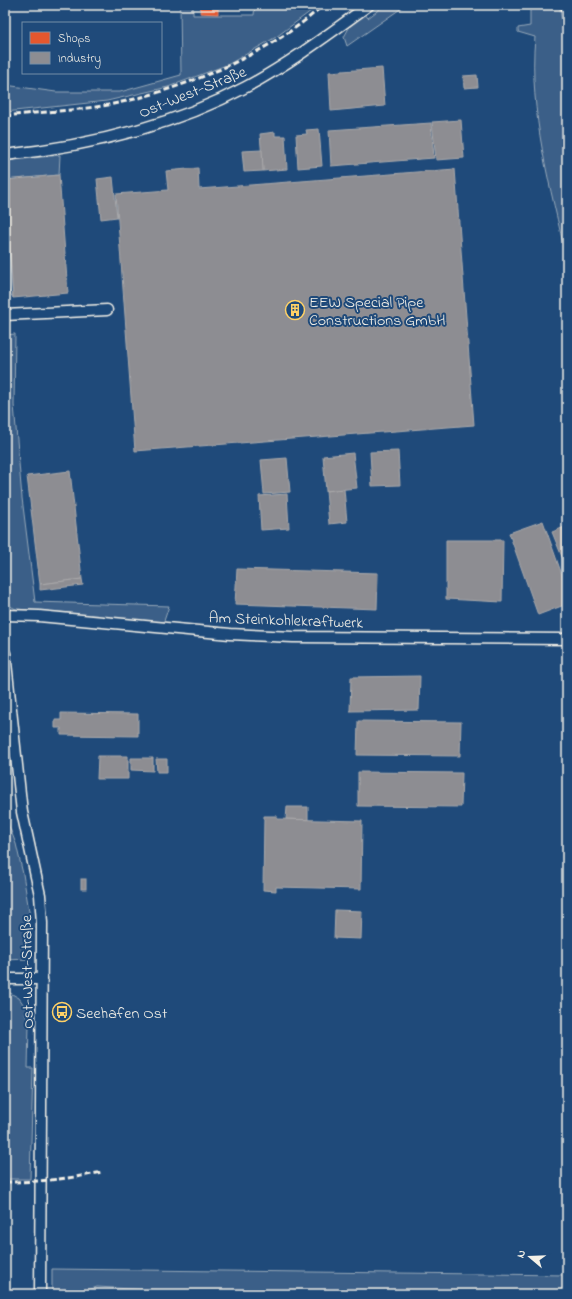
<svg xmlns="http://www.w3.org/2000/svg" width="572" height="1299" font-family="'Indie Flower',sans-serif">
<style>
.green{fill:#3a5f88;stroke:#97a8b8}
.shops{fill:#e4572e;stroke:#e98566}
.industry{fill:#8d8d92;stroke:#acabac}
.lines{fill:none;stroke-linecap:round;stroke-linejoin:round}
.street-casing{stroke:#f4f1e8;stroke-width:13}
.street{stroke:#1f4a7a;stroke-width:10}
.rail{stroke:#f4f1e8;stroke-width:3;stroke-dasharray:6 3;stroke-linecap:butt}
.labels{text-anchor:middle;stroke-width:4;stroke-linejoin:round;paint-order:stroke}
.street-label{font-size:16px;fill:#f4f1e8;stroke:#1f4a7a}
.poi-label{font-size:16px;fill:#f4f1e8;stroke:#1f4a7a;text-anchor:start}
</style>
<rect width="100%" height="100%" fill="#1f4a7a"/>
<filter id="ink" filterUnits="userSpaceOnUse"><feTurbulence type="fractalNoise" baseFrequency=".025" numOctaves="2"/><feDisplacementMap in="SourceGraphic" scale="8" xChannelSelector="R" yChannelSelector="G"/><feConvolveMatrix kernelMatrix="1 2 1 2 8 2 1 2 1" color-interpolation-filters="sRGB"/></filter>
<g filter="url(#ink)">
<g class="green">
<path d="M180,5H193V15H254L255,5H319L276,37L229,64L168,87L107,101L5,112V85L56,92H120L181,75Z"/>
<path d="M385,5H406L347,46L344,37L350,26L365,14L368,18Z"/>
<path d="M530,5H559L567,43V261C551,188 528,112 535,37L518,32V28L530,26Z"/>
<path d="M60,155L59,175L5,180V161Z"/>
<path d="M5,187L13,298L5,285Z"/>
<path d="M15,334L14,405L22,498L35,602L169,606L164,621L156,624L75,618L71,613L16,609L10,606L5,561V335Z"/>
<path d="M5,794L9,826L16,844L23,874L29,911V959L5,960Z"/>
<path d="M5,990L19,998L28,1011L25,1013L29,1024L28,1068H33L30,1179H5Z"/>
<path d="M52,1269L567,1275V1294H217L97,1287L77,1294H52Z"/>
</g>
<path class="shops" d="M201,5H218V14L200,13Z"/>
<g class="industry">
<path d="M382,68L385,106L331,111L329,72Z"/>
<path d="M477,75L478,87L464,88L463,76Z"/>
<path d="M461,120L464,158L436,160L432,122Z"/>
<path d="M431,123L434,158L331,166L329,130Z"/>
<path d="M319,129L322,166L298,168L296,135L307,134L306,130Z"/>
<path d="M275,132V136H285L287,169L263,171L260,134Z"/>
<path d="M262,150L263,171L244,172L242,151Z"/>
<path d="M198,168L199,189L455,169L474,425L135,451L116,194L168,190L166,171Z"/>
<path d="M59,175L68,293L13,298L5,180Z"/>
<path d="M113,177L117,217L101,219L97,179Z"/>
<path d="M398,451L400,485L372,486L370,452Z"/>
<path d="M353,453L357,488L326,491L323,456Z"/>
<path d="M287,458L290,492L264,494L261,460Z"/>
<path d="M70,471L82,579L40,584L27,476Z"/>
<path d="M344,489L347,522L329,524L326,491Z"/>
<path d="M287,494L289,528L261,530L259,496Z"/>
<path d="M543,521L567,589V604L538,615L509,533Z"/>
<path d="M567,526V569L552,532Z"/>
<path d="M446,540H503L502,602L446,599Z"/>
<path d="M237,569L378,573L377,609L235,604Z"/>
<path d="M82,579L83,585L40,590V584Z"/>
<path d="M420,676L419,710L350,711L351,677Z"/>
<path d="M61,713L138,714V736L61,735V728H55V720H61Z"/>
<path d="M358,721L461,722L460,756L357,755Z"/>
<path d="M98,756H128V779H97Z"/>
<path d="M131,758H153V771L131,770Z"/>
<path d="M156,759H167V772H157Z"/>
<path d="M358,772L462,773L461,807L358,806Z"/>
<path d="M287,807H308V820L286,819Z"/>
<path d="M264,816H277V819L362,821L361,889L276,887V891L263,890Z"/>
<rect x="81" y="879" width="5" height="10"/>
<path d="M335,910L362,911L361,939L334,938Z"/>
</g>
<g class="lines">
<defs>
<g id="street">
<path d="M566,5L567,8"/>
<path d="M5,155C88,146 171,127 246,87C289,64 329,34 369,5"/>
<path d="M5,315L107,310"/>
<path d="M5,615L39,616L230,634L293,637L567,639"/>
<path d="M5,653L22,812L40,895L42,923L40,1294"/>
<path d="M5,979H42"/>
</g>
</defs>
<use href="#street" class="street-casing"/>
<use href="#street" class="street"/>
<g class="rail">
<path d="M5,116C39,112 74,111 108,105C176,92 272,54 323,5"/>
<path d="M5,1182C37,1182 70,1179 102,1172"/>
</g>
</g>
</g>
<defs>
<symbol id="building-ring" viewBox="-11 -11 22 22"><circle r="9.5" fill="#1f4a7a" stroke="#ffd166" stroke-width="1.5"/><path d="M-4-6H4V6H1V3H-1V6H-4ZM-2.5-4.3h1.7v1.8h-1.7ZM.8-4.3h1.7v1.8H.8ZM-2.5-1h1.7V.8h-1.7ZM.8-1h1.7V.8H.8Z" fill="#ffd166"/></symbol>
<symbol id="bus-ring" viewBox="-11 -11 22 22"><circle r="9.5" fill="#1f4a7a" stroke="#ffd166" stroke-width="1.5"/><path d="M-5-6H5V4H4V6H2V4H-2V6H-4V4H-5ZM-3.5-4V0h7V-4ZM-3.5 1.2v1.5H-2V1.2ZM2 1.2v1.5H3.5V1.2Z" fill="#ffd166"/></symbol>
</defs>
<g fill-rule="evenodd">
<use href="#building-ring" x="284" y="299" width="22" height="22"/>
<use href="#bus-ring" x="51" y="1001" width="22" height="22"/>
</g>
<g class="labels">
<g class="street-label">
<text transform="translate(192 91) rotate(-22)" y="6">Ost-West-Straße</text>
<text transform="translate(286 619) rotate(2)" y="6">Am Steinkohlekraftwerk</text>
<text transform="translate(26 972) rotate(-91)" y="6">Ost-West-Straße</text>
</g>
<g class="poi-label">
<text x="309" y="307">EEW Special Pipe<tspan x="309" dy="18">Constructions GmbH</tspan></text>
<text x="76" y="1018">Seehafen Ost</text>
</g>
</g>
<rect width="572" height="1299" fill="none" stroke="#1f4a7a" stroke-width="20"/>
<rect x="10" y="10" width="552" height="1279" fill="none" stroke="#f4f1e8" stroke-width="1.5" filter="url(#ink)"/>
<rect x="22" y="22" width="140" height="52" fill="#1f4a7a" stroke="#748da6"/>
<rect x="30" y="32" width="20" height="12" fill="#e4572e" stroke="#748da6"/>
<text x="58" y="42" font-size="12" fill="#f4f1e8">Shops</text>
<rect x="30" y="52" width="20" height="12" fill="#8d8d92" stroke="#748da6"/>
<text x="58" y="62" font-size="12" fill="#f4f1e8">Industry</text>
<g transform="translate(530 1257) rotate(289)" stroke="#1f4a7a" stroke-width="3" paint-order="stroke">
<path d="M0-3L7 15L0 10L-7 15Z" fill="#f4f1e8"/>
<text y="-6" font-size="11" font-weight="bold" text-anchor="middle" fill="#f4f1e8">N</text>
</g>
</svg>
